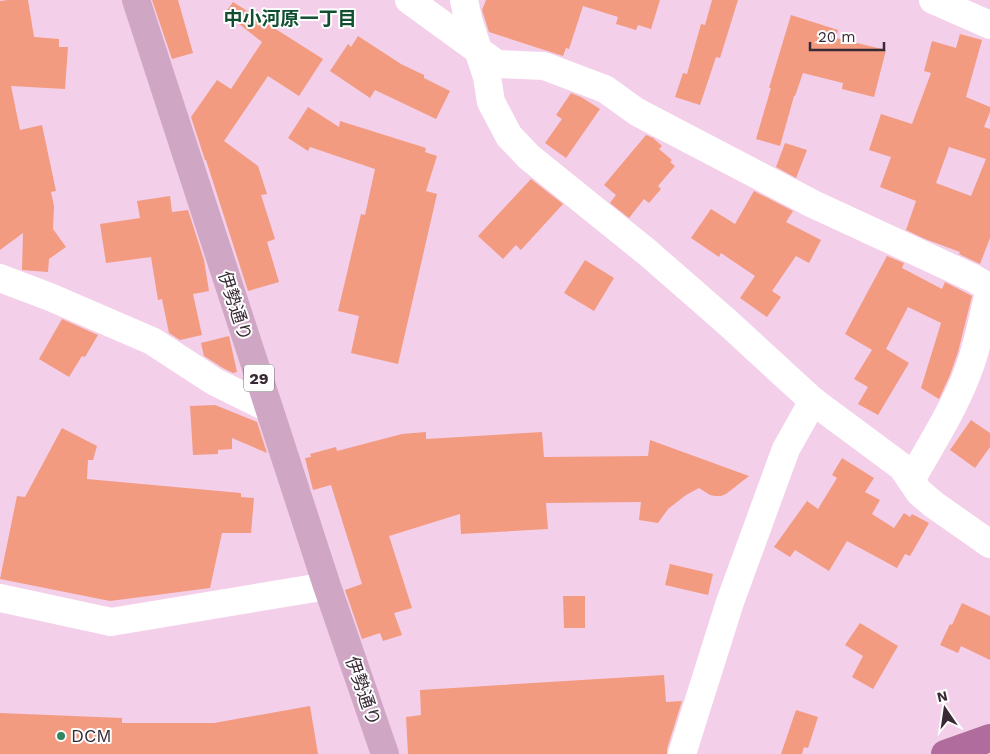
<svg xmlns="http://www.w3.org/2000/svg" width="990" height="754" font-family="'Work Sans','Noto Sans JP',sans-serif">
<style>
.building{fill:#f29b81;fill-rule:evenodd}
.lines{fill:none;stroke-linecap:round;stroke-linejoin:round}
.minor{stroke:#fff;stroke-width:28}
.major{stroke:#cfa7c4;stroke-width:28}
.highway{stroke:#af6c9d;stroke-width:28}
.poi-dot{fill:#32885c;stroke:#fdfdfd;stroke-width:2}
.labels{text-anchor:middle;stroke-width:4;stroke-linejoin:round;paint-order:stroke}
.shield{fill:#fdfdfd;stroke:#736970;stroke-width:1}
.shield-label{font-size:16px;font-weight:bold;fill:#382a34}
.street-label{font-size:18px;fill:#382a34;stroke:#fdfdfd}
.poi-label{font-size:18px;fill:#382a34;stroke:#fdfdfd;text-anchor:start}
.neighbourhood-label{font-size:19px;font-weight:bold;fill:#114f31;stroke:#fdfdfd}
</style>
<rect width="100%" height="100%" fill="#f4cfe9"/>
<g class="building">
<path d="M8,0H28L34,37L59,39V47H68L65,89L11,86L20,130L42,125L56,191L51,192L54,206L53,229L66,247L49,259L48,272L22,270L23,233L0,250V1Z"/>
<path d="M152,0H178L193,53L172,59Z"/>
<path d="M486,0H660L651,29L638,25L636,30L616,24L618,17L583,6L569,49L566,48L563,56L489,32L482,10Z"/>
<path d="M712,0H738L720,58L716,57L700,105L675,97L683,73L687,74L701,24L705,25Z"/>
<path d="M233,2L323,59L299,96L268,76L224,141L258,166L267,194L261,195L275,239L267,242L279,282L248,291L206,160H205L191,117L217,80L231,89L262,42L225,13Z"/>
<path d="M791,15L838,30L836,38L886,50L874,97L842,89L843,83L803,73L795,96H794L780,146L756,139L771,88H769Z"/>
<path d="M960,34L982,40L966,97L990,107V112L984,127L990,129V238L980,264L959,254L960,252L925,239L906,230L916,201L880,187L891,157L869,150L881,114L912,124L931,73L924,71L932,41L956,48ZM949,147L986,159L971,196L936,183Z"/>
<path d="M358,36L401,64L424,75V78L450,91L436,119L375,90L370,98L330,71L348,44L351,47Z"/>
<path d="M571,93L581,97L600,109L566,158L545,143L562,119L556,115Z"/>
<path d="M308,107L339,127L340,121L426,148L425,152L437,156L426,191L437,194L398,364L351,353L359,316L338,311L361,214L365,215L375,169L310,147L308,151L288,138Z"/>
<path d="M646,135L653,138L662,146L659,149L672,160L670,162L675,166L658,186L661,189L649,203L644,199L629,218L610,203L616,195L604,185Z"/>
<path d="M785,143L807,150L796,178L776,167Z"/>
<path d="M531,179L563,204L521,250L516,245L503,259L478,236Z"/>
<path d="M754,191L793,211L786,222L821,240L809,263L796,256L772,291L781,297L767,317L740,298L755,276L721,253L719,257L691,238L711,209L735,224Z"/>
<path d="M170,196L172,212L188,210L204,260L209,291L193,294L202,335L180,340L169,333L162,299L158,300L151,257L106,263L100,224L140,218L137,201Z"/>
<path d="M887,256L904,263L902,268L942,289L945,282L972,296L958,352L950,375L939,399L921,388L941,323L908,307L886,349L909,363L878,415L858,404L868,387L854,379L872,350L845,334Z"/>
<path d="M585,260L614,278L594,311L564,293Z"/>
<path d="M62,319L98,335L85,357L82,356L69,377L39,359Z"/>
<path d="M229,336L237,372L233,373L223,368L204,356L201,343Z"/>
<path d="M215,405L257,422L267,453L232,438V449L218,450V454L193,455L190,406Z"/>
<path d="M971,420L990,433V447L975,468L950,450Z"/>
<path d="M62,428L97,446L93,460H88L87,479L241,493V497L254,498L251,533H222L210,588L110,601L0,579L17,496L25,497Z"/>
<path d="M426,432V439L542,432L544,457L648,456L650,440L749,476L726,494L721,496H715L710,495L699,488L686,495L668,509L658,523L639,520L641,502L546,503L548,529L461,534L460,514L389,536L412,608L394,613L402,635L383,641L380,633L362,639L345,590L362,584L331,485L313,490L305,458L311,457L310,454L336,447L337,451L402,434Z"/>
<path d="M842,458L874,478L865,492L880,500L872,514L894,528L904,513L910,517L912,514L929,523L910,556L905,554L897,568L847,541L829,571L795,550L790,557L774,547L807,501L818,509L837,478L832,475Z"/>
<path d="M670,564L713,574L708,595L665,585Z"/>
<path d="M563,596H585V628H564Z"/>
<path d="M962,603L990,616V660L961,646L958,653L940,645L950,624L952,625Z"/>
<path d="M860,623L898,646L873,689L852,677L863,656L845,645Z"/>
<path d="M664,675L666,702L682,701L667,749V754H408L406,717L421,715L420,690Z"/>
<path d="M310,706L318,754H0V713L122,718V723H214Z"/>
<path d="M796,710L818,717L808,748L804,747L802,754H781Z"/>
</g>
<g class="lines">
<g class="minor">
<path d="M409,0L497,64L544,66L605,89L637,112L813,204L973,278L990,288"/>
<path d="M464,0L468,19L487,77L491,102L509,136L529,157L648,253L727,322L813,401L902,467L919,492L933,504L990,544"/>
<path d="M933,0L990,25"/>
<path d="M0,278L50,297L152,341L215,382L268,408"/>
<path d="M911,480C932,443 956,406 970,366C979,340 984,314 990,287"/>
<path d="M0,598L111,622L327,586"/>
<path d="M682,754L730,602L786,449L813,401"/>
</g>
<path class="major" d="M136,0L327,586L385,754"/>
<path class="highway" d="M945,754L990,738"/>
</g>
<circle class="poi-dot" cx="61" cy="736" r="5"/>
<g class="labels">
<rect class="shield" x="244" y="364.5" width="30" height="27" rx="4"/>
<g class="shield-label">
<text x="259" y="384">29</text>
</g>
<g class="street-label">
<text transform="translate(235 306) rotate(72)" y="6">伊勢通り</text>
<text transform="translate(363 691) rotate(71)" y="6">伊勢通り</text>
</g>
<g class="poi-label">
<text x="71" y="742">DCM</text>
</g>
<g class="neighbourhood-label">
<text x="290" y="25">中小河原一丁目</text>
</g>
</g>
<g transform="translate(945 709) rotate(347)" stroke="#fdfdfd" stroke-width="4" paint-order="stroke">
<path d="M0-4L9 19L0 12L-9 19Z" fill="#382a34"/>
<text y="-8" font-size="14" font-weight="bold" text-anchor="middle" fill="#382a34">N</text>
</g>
<path d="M810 42v8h74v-8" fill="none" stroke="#382a34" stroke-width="2.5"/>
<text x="818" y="42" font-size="15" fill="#382a34" stroke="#fdfdfd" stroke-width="4" paint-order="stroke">20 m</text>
</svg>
